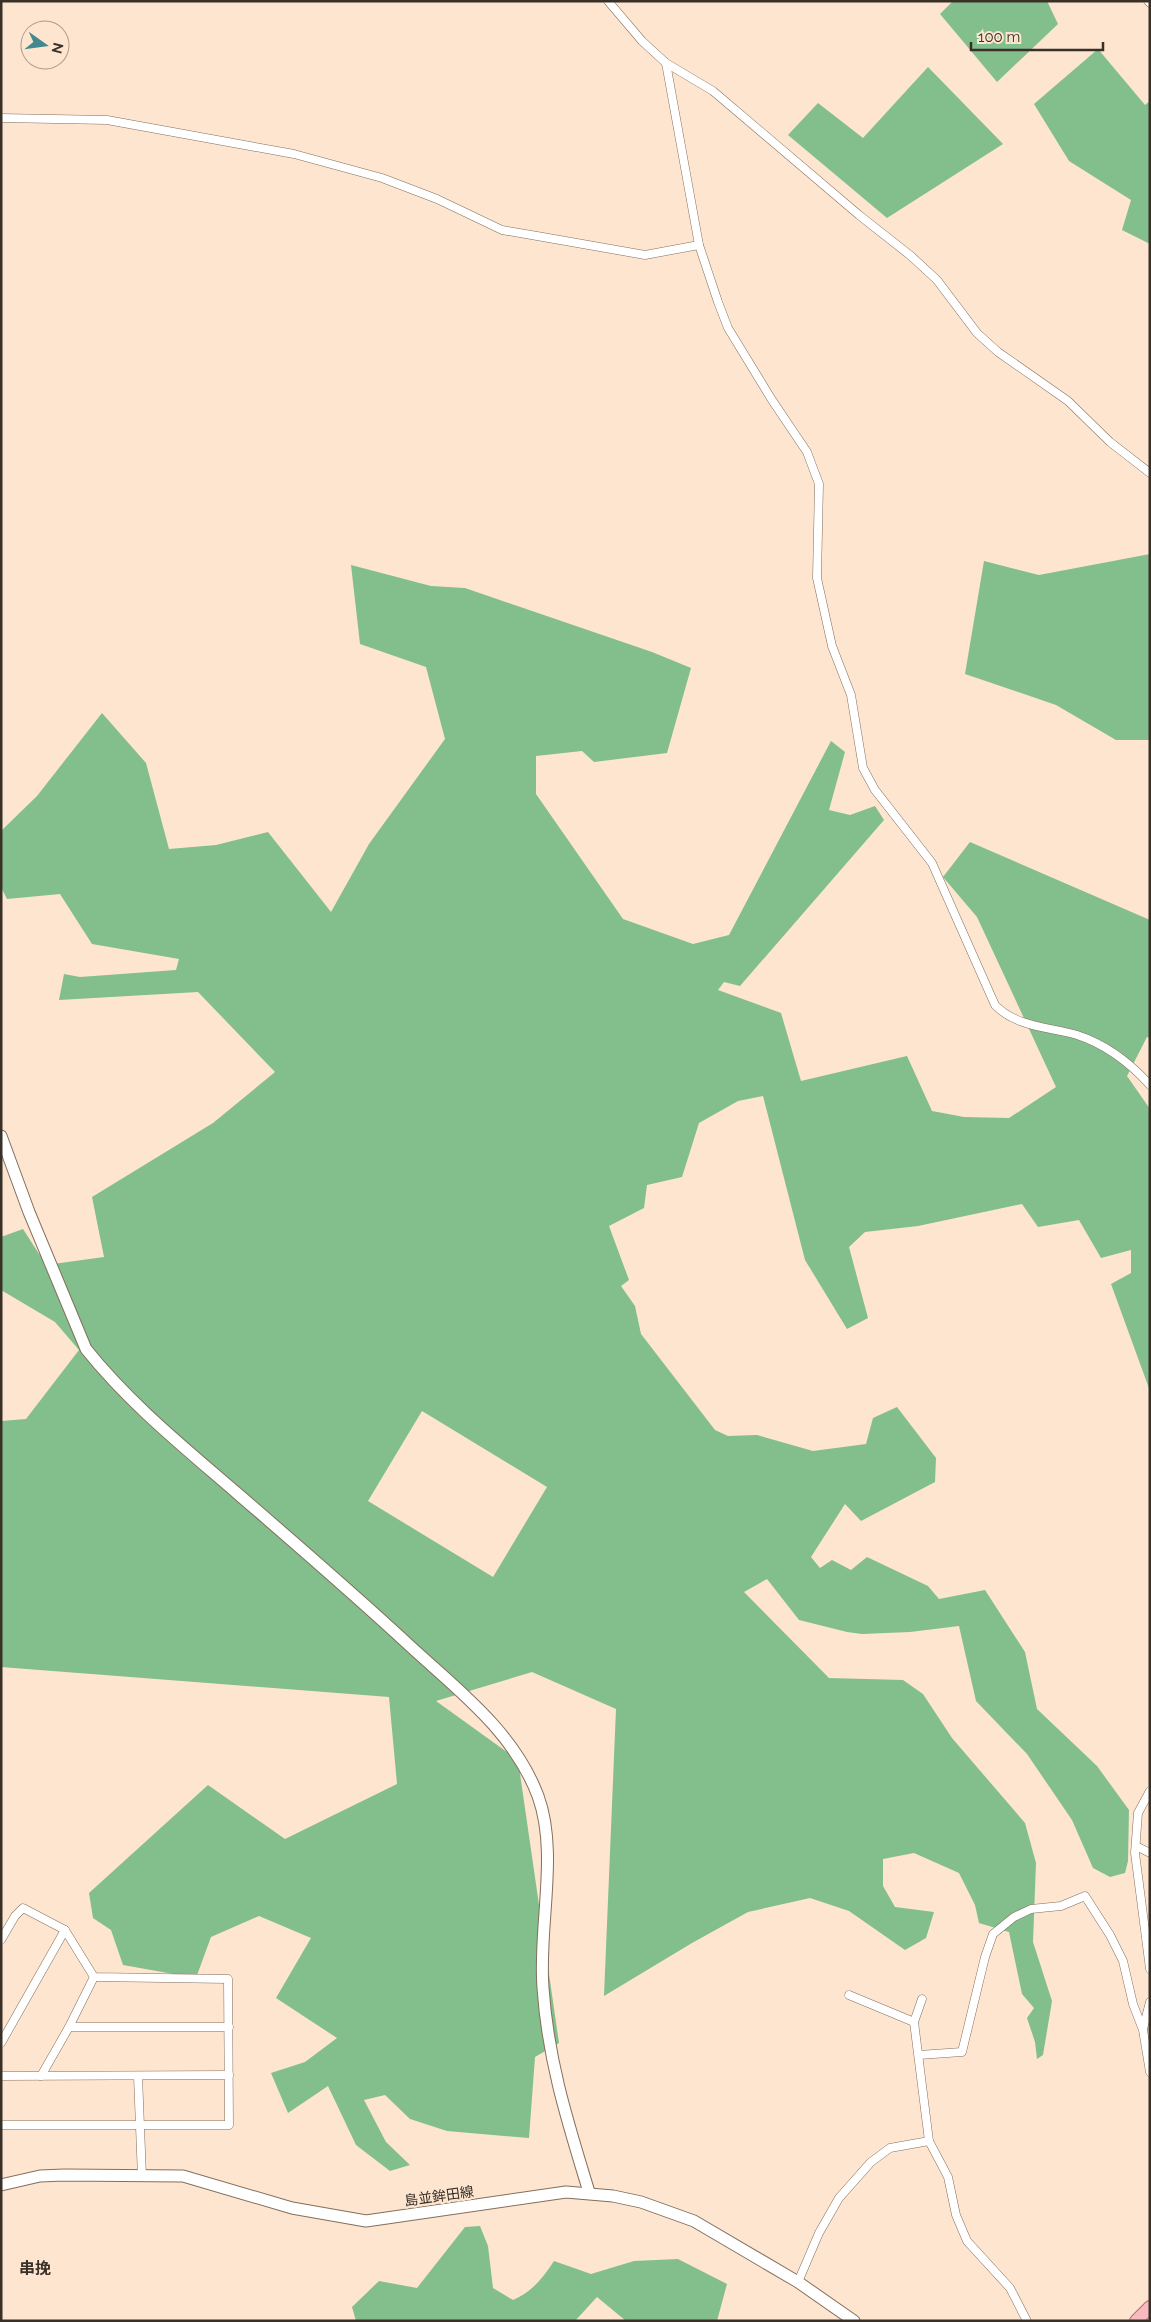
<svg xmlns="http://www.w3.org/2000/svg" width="1151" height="2322" font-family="Raleway,'Noto Sans JP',sans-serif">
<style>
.forest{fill:#82bf8c;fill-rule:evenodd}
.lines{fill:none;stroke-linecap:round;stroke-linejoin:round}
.street-casing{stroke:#836f5c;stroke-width:9}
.secondary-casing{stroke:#836f5c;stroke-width:13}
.primary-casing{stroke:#b36a70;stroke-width:14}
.street{stroke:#fff;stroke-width:8}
.secondary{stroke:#fff;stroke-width:11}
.primary{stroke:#f8b9c0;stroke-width:12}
.labels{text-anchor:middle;stroke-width:4.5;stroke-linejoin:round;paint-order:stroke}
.street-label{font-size:14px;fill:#393028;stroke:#fde5d0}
.quarter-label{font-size:16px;font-weight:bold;fill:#393028;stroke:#fde5d0}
</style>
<rect width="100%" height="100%" fill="#fde5d0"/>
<g class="forest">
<path d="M953,1H1047L1058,24L997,82L940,14Z"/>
<path d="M1098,49L1145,105L1150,101V244L1122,230L1131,200L1069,161L1034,104Z"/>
<path d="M928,67L1003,144L887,218L788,135L818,103L863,138Z"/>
<path d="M1150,554V740H1116L1056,705L965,674L984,561L1039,575Z"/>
<path d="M351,565L431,586L465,588L652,652L691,668L667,753L594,762L582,751L536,756V794L623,919L693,944L729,935L831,741L845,752L829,810L850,815L875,806L884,820L740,986L724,982L718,990L781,1013L801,1081L907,1056L932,1111L964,1117L1009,1118L1056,1087L977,917L943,877L970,842L1150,920V1038L1147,1037L1127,1076L1150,1109V1391L1111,1284L1131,1273V1250L1101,1258L1079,1220L1038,1227L1022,1204L918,1226L865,1232L849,1247L868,1318L847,1329L805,1260L763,1096L738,1101L699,1123L682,1177L647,1185L644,1208L609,1226L629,1280L621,1286L635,1306L641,1334L715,1430L728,1436L757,1435L813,1451L866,1444L873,1418L897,1407L936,1458L935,1482L861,1521L845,1504L811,1557L820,1568L832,1560L851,1570L867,1557L928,1586L939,1599L985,1590L1025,1652L1037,1709L1097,1766L1129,1810L1128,1861L1125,1873L1110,1877L1093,1868L1072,1820L1027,1754L976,1701L959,1626L910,1632L862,1634L847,1632L799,1620L767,1579L744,1592L829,1678L903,1680L923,1694L952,1738L1025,1823L1036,1863L1033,1942L1052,2001L1043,2055L1037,2059L1035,2042L1027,2018L1034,2008L1022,1994L1009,1932L979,1923L975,1905L959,1873L914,1853L883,1859V1886L895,1907L934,1912L926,1938L905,1950L849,1911L810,1898L748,1912L692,1943L604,1996L616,1709L532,1672L436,1701L518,1760L559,2043L535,2057L529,2138L447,2131L410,2119L385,2095L364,2100L386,2142L410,2165L390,2171L356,2145L328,2086L288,2113L271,2073L305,2062L337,2038L276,1998L311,1938L259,1916L211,1937L196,1978L123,1965L111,1930L93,1918L89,1893L208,1785L285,1839L397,1784L389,1697L1,1667V1421L26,1419L79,1350L55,1322L1,1290V1237L23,1229L39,1254L53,1264L104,1257L92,1197L213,1123L275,1072L198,992L59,1000L64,974L80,977L176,970L179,959L92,944L60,894L7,899L1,887V831L37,796L102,713L146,763L169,849L216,845L268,832L331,912L369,844L445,739L426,667L360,644ZM422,1411L547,1487L493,1577L368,1501Z"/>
<path d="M480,2226L488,2246L493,2288L513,2300C532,2292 543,2278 554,2261L591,2274L634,2261L678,2259L727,2284L717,2321H626L597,2297L575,2321H356L352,2307L379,2281L417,2288L465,2227Z"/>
</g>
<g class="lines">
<defs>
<g id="street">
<path d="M608,1L642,41L666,63L713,91L859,215L911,256L937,280L977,333L998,352L1068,401L1110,442L1150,473"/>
<path d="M1148,1L1150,3"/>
<path d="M666,63L699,245L718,302L728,328L772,400L807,452L819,484L817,578L832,646L851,695L863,768L875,790L932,863L995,1005C1016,1027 1049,1027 1077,1035C1105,1044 1130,1063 1150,1085"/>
<path d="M1,118L107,120L294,154L382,178L437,199L502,230L537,236L645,255L699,245"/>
<path d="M1150,1791L1138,1813L1135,1853L1150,1969"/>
<path d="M1136,1846L1150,1853"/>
<path d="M1,1940L15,1916L23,1908L65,1930L94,1977L228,1979L229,2125H1"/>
<path d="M849,1995L914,2022"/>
<path d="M922,1999L914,2022L929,2141L948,2177L956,2215L967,2241L1010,2288L1027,2321"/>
<path d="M69,2027L94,1977"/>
<path d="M1143,2029L1150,2002"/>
<path d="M1,2043L65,1930"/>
<path d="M919,2055L962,2052L985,1957L993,1934L1014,1917L1031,1909L1061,1906L1085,1896L1110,1935L1123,1961L1133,2004L1143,2030L1150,2072"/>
<path d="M1,2076L229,2075"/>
<path d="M41,2076L69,2027H229"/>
<path d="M138,2076L142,2177"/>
<path d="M798,2282L819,2233L839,2198L871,2162L890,2148L929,2141"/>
</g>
<g id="secondary">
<path d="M1,1136L29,1212L86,1349C130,1404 185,1448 238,1494C296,1544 354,1594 410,1646C459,1691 514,1732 538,1796C559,1853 538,1927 543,1988C548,2061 568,2123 589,2192"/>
<path d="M1,2185L40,2176L64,2175L183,2176L292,2208L366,2221L566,2192L613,2196L641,2202L694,2221L798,2282L854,2321"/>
</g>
<path id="primary" d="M1136,2321L1150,2307"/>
</defs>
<use href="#street" class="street-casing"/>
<use href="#secondary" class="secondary-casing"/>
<use href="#primary" class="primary-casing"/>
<use href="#street" class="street"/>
<use href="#secondary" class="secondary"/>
<use href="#primary" class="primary"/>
</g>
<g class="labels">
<g class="street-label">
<text transform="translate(439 2196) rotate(-8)" y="5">島並鉾田線</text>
</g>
<g class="quarter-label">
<text x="35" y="2274">串挽</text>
</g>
</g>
<rect width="1151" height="2322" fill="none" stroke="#393028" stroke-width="5"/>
<g transform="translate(45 45) rotate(104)"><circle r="24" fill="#fde5d0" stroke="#af9d8d"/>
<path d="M0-4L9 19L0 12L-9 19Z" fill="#41888f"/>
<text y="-8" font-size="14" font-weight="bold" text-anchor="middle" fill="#393028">N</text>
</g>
<path d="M971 42v8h132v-8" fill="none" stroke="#393028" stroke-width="2.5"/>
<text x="978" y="42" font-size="15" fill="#393028" stroke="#fde5d0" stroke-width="4" paint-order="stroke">100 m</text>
</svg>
